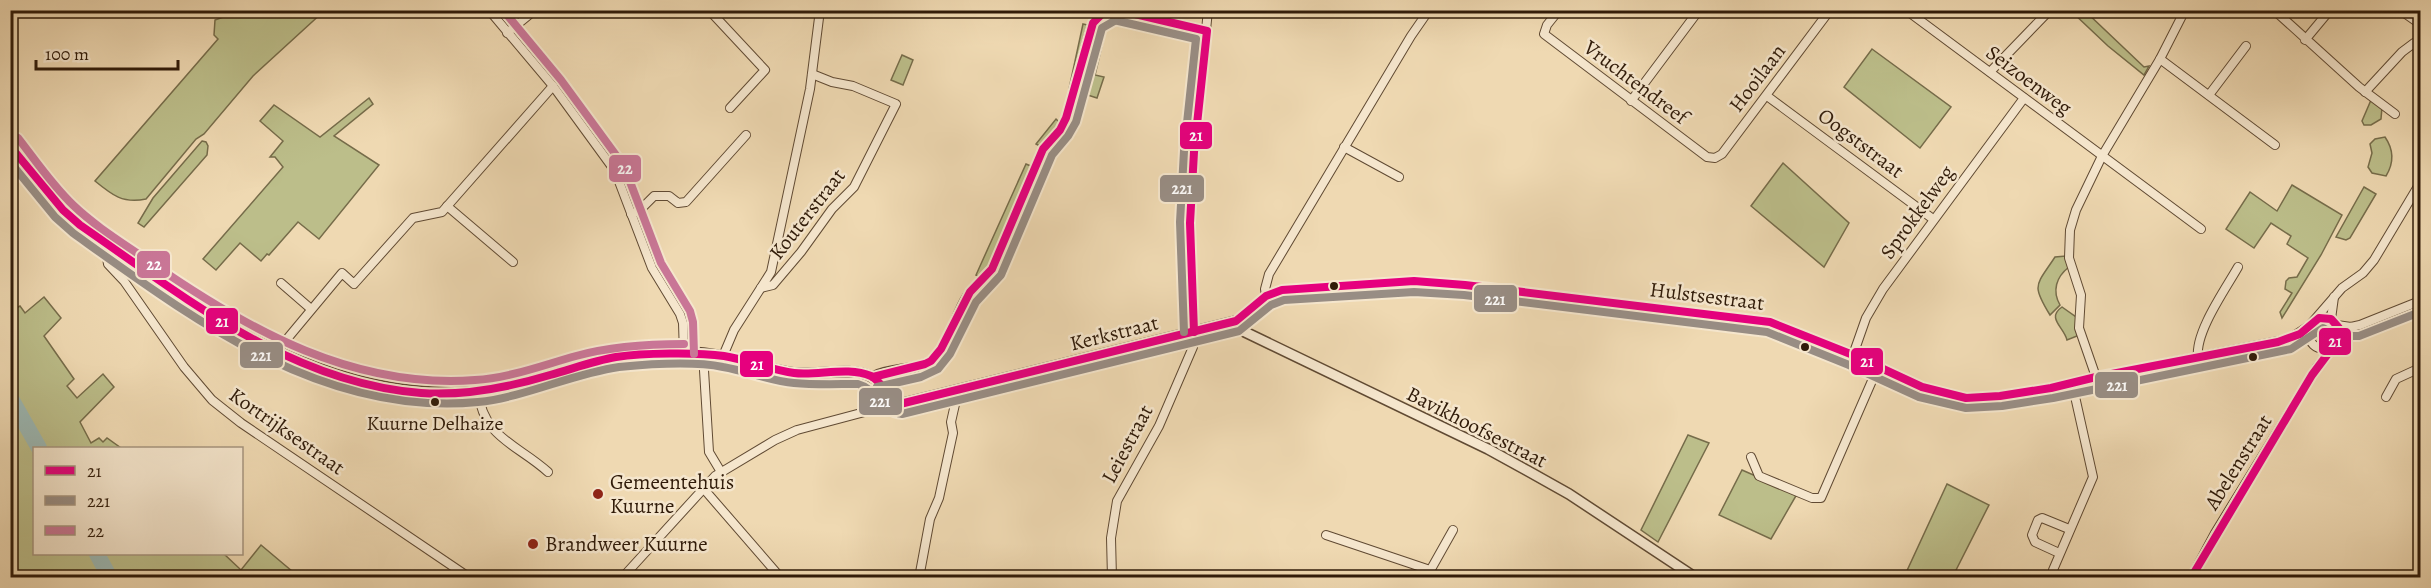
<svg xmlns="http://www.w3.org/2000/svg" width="2431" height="588" font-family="Alegreya,serif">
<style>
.green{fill:#bcbe8a;stroke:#766c4a;stroke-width:1.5}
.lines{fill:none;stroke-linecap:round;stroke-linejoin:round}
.river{stroke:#9cb9b5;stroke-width:16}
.minor-casing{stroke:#604a33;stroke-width:10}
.tertiary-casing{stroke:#604a33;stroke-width:12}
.minor{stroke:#f5e6cd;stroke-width:8}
.tertiary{stroke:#f5e6cd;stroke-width:9}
.bus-1-casing{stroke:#f5e6cd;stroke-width:12}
.bus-2-casing{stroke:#f5e6cd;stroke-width:12}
.bus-3-casing{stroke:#f5e6cd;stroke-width:12}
.bus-1{stroke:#e6007e;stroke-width:8}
.bus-2{stroke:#988d84;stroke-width:8}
.bus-3{stroke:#c97696;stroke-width:8}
.bus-dot{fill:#301b09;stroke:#f5e6cd;stroke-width:2}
.poi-dot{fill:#8f2418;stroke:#f5e6cd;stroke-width:2}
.labels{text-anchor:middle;stroke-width:5;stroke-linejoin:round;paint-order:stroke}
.bus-label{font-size:20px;fill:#301b09;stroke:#f5e6cd}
.street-label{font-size:21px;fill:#301b09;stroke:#f5e6cd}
.poi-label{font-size:21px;fill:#301b09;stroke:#f5e6cd;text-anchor:start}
.line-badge{stroke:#f5e6cd;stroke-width:2}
.badge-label{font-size:16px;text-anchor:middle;font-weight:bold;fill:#fff}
</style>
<rect width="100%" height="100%" fill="#efd9b2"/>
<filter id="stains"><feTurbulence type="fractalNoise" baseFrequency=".00333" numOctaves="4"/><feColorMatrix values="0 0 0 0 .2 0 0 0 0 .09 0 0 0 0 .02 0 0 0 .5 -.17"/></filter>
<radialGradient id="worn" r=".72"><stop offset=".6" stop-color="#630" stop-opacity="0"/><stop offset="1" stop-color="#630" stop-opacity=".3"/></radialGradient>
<g class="green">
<path d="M243,10L324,11L253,76L204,134L196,139L146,199C123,204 112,195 95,181L218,39L214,35L215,20Z"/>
<path d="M2071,11H2085L2144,67L2149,66L2144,75L2108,46Z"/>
<path d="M1083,24L1106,29L1095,75L1104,77L1097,98L1069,89Z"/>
<path d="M1872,49L1951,107L1920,148L1844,87Z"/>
<path d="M902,55L913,60L903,85L891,80Z"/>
<path d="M369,98L373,104L334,136L379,165L319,239L298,222L269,255L267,254L261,261L240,243L216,270L203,259L283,167L275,157H270L283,141L260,121L274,105L320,137Z"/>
<path d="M2371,100L2382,107L2381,119L2371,125H2364L2362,121Z"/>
<path d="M1056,119L1061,124L1075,126L1074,133C1061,129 1055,142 1049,151L1036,144Z"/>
<path d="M2385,137C2394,150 2394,163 2386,176L2372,173L2368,167L2372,153L2370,144L2375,139Z"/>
<path d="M202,141L206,142L208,146L207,155L144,227L138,223L153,198Z"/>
<path d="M1783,163L1849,223L1824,267L1751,206Z"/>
<path d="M1026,164L1033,167L990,263L983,278L976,275Z"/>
<path d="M2292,185L2342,215L2321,255L2282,318L2280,312L2292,293L2285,289L2286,281L2289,278L2297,277L2308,258L2287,244L2291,236L2271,223L2254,248L2226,229L2250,192L2277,211Z"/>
<path d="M2364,187L2376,194L2350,238L2346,240L2336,237Z"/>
<path d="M2066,256L2069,267C2056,277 2052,291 2060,305L2050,315C2031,284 2036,286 2055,257Z"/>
<path d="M44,297L61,318L44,336L74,379L67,386L77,398L103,374L114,387L80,422L91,443L99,438L103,442L107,438L121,448H46L11,389V311L20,306L25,313Z"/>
<path d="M2062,307L2076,317L2077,336L2067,340C2064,327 2046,318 2062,307Z"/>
<circle cx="2324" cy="333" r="9"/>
<path d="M11,408L34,451V554H92L104,577H11Z"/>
<path d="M1688,435L1709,443L1658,542L1641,530Z"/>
<path d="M1742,470L1797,494L1771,539L1719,515Z"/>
<path d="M1947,484L1989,505L1955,572L1905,575Z"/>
<path d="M261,545L299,577H113L100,554H224L241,570Z"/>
</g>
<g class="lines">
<g class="river">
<path d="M10,397L39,448"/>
<path d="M97,554L110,578"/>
</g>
<defs>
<g id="minor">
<path d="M489,10L553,86L615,171L652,268L680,314L683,323L684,354"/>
<path d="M709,10L765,70L730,108"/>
<path d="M1116,10L1207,31"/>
<path d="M1559,10L1547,25L1544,34L1707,157L1715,158L1722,154L1830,10"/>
<path d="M1906,10L2201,229"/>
<path d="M2274,10L2359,87L2395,114"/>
<path d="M2400,10L2420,24"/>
<path d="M507,33L535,10"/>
<path d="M2305,40L2330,10"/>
<path d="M2160,59L2275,145"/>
<path d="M1990,72L2050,10"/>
<path d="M2365,92L2402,52L2414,43"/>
<path d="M2209,95L2246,46"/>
<path d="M1767,96L1933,219"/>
<path d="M1631,101L1699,10"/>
<path d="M1344,147L1399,177"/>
<path d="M447,206L513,262"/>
<path d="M631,214L639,211L654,196H669L678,203L686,202L746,135"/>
<path d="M110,246L106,251L108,264L124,281L184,367L212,400L241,423L470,578"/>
<path d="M119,275L120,265L125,256"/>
<path d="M281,283L311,309"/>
<path d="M761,288L773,285L801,252L832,209L854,187L896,104L853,86L832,82L812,74"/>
<path d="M1266,296L1265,289L1269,274L1411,36L1429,10"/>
<path d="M2331,319L2334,297"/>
<path d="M2316,320C2325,315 2333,318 2338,327"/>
<path d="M1236,321L1266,296L1282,290L1414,281L1465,285L1770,322L1853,355L1922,387L1966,398L2000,396L2051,388L2096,377L2289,339L2309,326L2342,288L2363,273L2374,260L2420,183"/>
<path d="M2337,325L2351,327L2360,325L2420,301"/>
<path d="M2309,326C2305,342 2317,353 2332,347"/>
<path d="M277,351L342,273L354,284L413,218L442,212L553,86"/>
<path d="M703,354L709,452L721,472"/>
<path d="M1853,355L1866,318L1883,289L2024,98"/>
<path d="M723,356L734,330L771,272L810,89L820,10"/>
<path d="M2198,357C2195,332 2225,290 2238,267"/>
<path d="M931,362C949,346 954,316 967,296C973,286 985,279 992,269L1039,158C1046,143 1060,133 1066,118L1091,27L1101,15L1112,10"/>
<path d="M2096,377L2079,328L2081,295L2069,258L2070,230L2076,210L2102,156L2160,59L2185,10"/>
<path d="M478,391C483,438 517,444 548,472"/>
<path d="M2386,397L2396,379L2420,368"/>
<path d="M1751,457L1759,476L1812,498H1821L1878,367"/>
<path d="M703,488L781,578"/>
<path d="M1326,535L1430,570"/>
<path d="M2059,553L2035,542L2032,535L2038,520L2042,518L2069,529"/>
<path d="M2053,570L2093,477L2072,383"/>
<path d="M622,578L715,476L775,440L797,430L891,405L893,400"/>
<path d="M919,578L930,519L939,498L953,433L951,422L958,391"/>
<path d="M1112,578L1111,538L1117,501L1159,426L1193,347L1194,332L1190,223L1194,152L1208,10"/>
<path d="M1426,578L1453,530"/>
<path d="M1915,578L1963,575L1989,578"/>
<path d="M2191,578L2215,533L2317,367L2351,327"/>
</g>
<g id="tertiary">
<path d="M10,145C28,167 45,191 64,211C85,232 111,246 136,264C236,336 348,404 477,391C525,386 569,364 616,357C648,352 694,349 725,357C748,362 770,370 793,373C818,376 849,366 872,377C884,383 888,398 900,404L1236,321L1245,332L1488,449L1528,471L1569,494L1696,578"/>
<path d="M873,377C891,368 913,371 931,362"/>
</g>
</defs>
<use href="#minor" class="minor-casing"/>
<use href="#tertiary" class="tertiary-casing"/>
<use href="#minor" class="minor"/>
<use href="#tertiary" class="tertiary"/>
<defs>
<g id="bus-1">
<path d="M1118,10L1207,31L1194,152L1190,223L1194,332"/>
<path d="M10,146L63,210L80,225C183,296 290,383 421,393C463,396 510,387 550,375C572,369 593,361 616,357C642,353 697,352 724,356C748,360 771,370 794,373C818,376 848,366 871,376C882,382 888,397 900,404L1236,321L1266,296L1282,290L1414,281L1465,285L1770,322L1853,355L1922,387L1966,398L2000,396L2051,388L2096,377L2278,342L2300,334L2319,318L2331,319L2339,328L2333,347L2312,375L2191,578"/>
<path d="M873,377L925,364L931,361L941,349L970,292L992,269L1043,149L1060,130L1066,118L1093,23L1101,15L1111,10"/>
</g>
<g id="bus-2">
<path d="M1114,20L1196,39L1184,151L1180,222L1184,332"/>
<path d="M10,162L55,217L73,233C193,319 322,417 478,402C526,397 571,374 619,367C650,364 693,361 723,367C747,371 770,381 794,383C815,385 837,384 858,384C877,389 881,412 902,414L1239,331L1271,305L1284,300L1414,292L1464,295L1767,332L1849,365L1919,397L1966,408L2002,406L2053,398L2291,349L2323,328L2338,336H2359L2420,312"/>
<path d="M877,387L921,377L938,369L950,354L976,302L1001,275L1052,155L1068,136L1076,122L1102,28L1116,20"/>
</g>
<g id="bus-3">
<path d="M503,10L561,80L624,166L661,263L690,311L693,322L694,354"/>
<path d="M18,138C36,161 52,185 73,205C97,228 126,245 153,264C250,331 354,389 475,380C510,378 543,365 576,356C612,346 647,344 684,344"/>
</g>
</defs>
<use href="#bus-1" class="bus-1-casing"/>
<use href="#bus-2" class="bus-2-casing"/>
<use href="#bus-3" class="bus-3-casing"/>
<use href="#bus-1" class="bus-1"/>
<use href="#bus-2" class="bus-2"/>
<use href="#bus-3" class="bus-3"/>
</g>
<g class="bus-dot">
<circle cx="1334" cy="286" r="5"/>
<circle cx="1805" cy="347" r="5"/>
<circle cx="2253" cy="357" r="5"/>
<circle cx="435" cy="402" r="5"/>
</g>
<g class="poi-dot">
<circle cx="598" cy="494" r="6"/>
<circle cx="533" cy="544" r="6"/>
</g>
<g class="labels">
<g class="bus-label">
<text x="435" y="430">Kuurne Delhaize</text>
</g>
<g class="street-label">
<text transform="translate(1757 78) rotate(-53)" y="7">Hooilaan</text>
<text transform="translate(2029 80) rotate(37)" y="7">Seizoenweg</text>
<text transform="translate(1636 82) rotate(37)" y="7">Vruchtendreef</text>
<text transform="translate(1861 143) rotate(37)" y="7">Oogststraat</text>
<text transform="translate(1917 212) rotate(-54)" y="7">Sprokkelweg</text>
<text transform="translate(807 214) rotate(-52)" y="7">Kouterstraat</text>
<text transform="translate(1707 296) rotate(7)" y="7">Hulstsestraat</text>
<text transform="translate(1114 333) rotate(-14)" y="7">Kerkstraat</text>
<text transform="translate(1477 427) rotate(27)" y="7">Bavikhoofsestraat</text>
<text transform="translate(287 431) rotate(35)" y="7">Kortrijksestraat</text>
<text transform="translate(1127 444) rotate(-62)" y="7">Leiestraat</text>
<text transform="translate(2238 462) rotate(-58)" y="7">Abelenstraat</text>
</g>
<g class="poi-label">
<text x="610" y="489">Gemeentehuis<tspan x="610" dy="24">Kuurne</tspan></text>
<text x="545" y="551">Brandweer Kuurne</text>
</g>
</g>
<g class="line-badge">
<rect x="1179" y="121" width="34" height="29" rx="6" fill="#e6007e"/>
<rect x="608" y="154" width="34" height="29" rx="6" fill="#c97696"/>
<rect x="1159" y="174" width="46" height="29" rx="6" fill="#988d84"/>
<rect x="136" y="250" width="35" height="29" rx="6" fill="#c97696"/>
<rect x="1473" y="284" width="45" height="29" rx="6" fill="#988d84"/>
<rect x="205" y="307" width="34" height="28" rx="6" fill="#e6007e"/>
<rect x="2318" y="327" width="34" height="29" rx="6" fill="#e6007e"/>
<rect x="239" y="341" width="45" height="28" rx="6" fill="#988d84"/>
<rect x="1850" y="347" width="34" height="29" rx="6" fill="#e6007e"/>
<rect x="739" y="350" width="35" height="28" rx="6" fill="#e6007e"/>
<rect x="2094" y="371" width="45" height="28" rx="6" fill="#988d84"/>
<rect x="858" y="387" width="45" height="29" rx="6" fill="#988d84"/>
</g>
<g class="badge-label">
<text x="1196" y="141">21</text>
<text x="625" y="174">22</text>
<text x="1182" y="194">221</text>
<text x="154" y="270">22</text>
<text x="1495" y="305">221</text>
<text x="222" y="327">21</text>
<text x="2335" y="347">21</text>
<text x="261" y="361">221</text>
<text x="1867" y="367">21</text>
<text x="757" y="370">21</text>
<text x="2117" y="391">221</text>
<text x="880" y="407">221</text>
</g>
<rect width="2431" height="588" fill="none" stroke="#efd9b2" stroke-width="36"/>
<rect x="12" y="12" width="2407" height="564" fill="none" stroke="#301b09" stroke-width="3"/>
<rect x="18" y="18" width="2395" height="552" fill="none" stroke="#301b09" stroke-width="1.5"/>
<rect x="33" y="447" width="210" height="108" fill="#f5e6cd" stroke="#a6957f" stroke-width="1.5"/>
<rect x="45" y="466" width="30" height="9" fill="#e6007e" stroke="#a6957f" stroke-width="1.5"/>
<text x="87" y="477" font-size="18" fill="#301b09">21</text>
<rect x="45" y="496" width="30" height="9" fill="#988d84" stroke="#a6957f" stroke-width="1.5"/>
<text x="87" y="507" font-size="18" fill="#301b09">221</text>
<rect x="45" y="526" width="30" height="9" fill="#c97696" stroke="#a6957f" stroke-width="1.5"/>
<text x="87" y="537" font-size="18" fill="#301b09">22</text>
<path d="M36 60v9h142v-9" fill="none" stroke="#301b09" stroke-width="3"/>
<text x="45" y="60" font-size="18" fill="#301b09" stroke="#f5e6cd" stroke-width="4.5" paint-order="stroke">100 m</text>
<rect width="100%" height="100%" filter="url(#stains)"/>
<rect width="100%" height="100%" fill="url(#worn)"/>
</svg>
